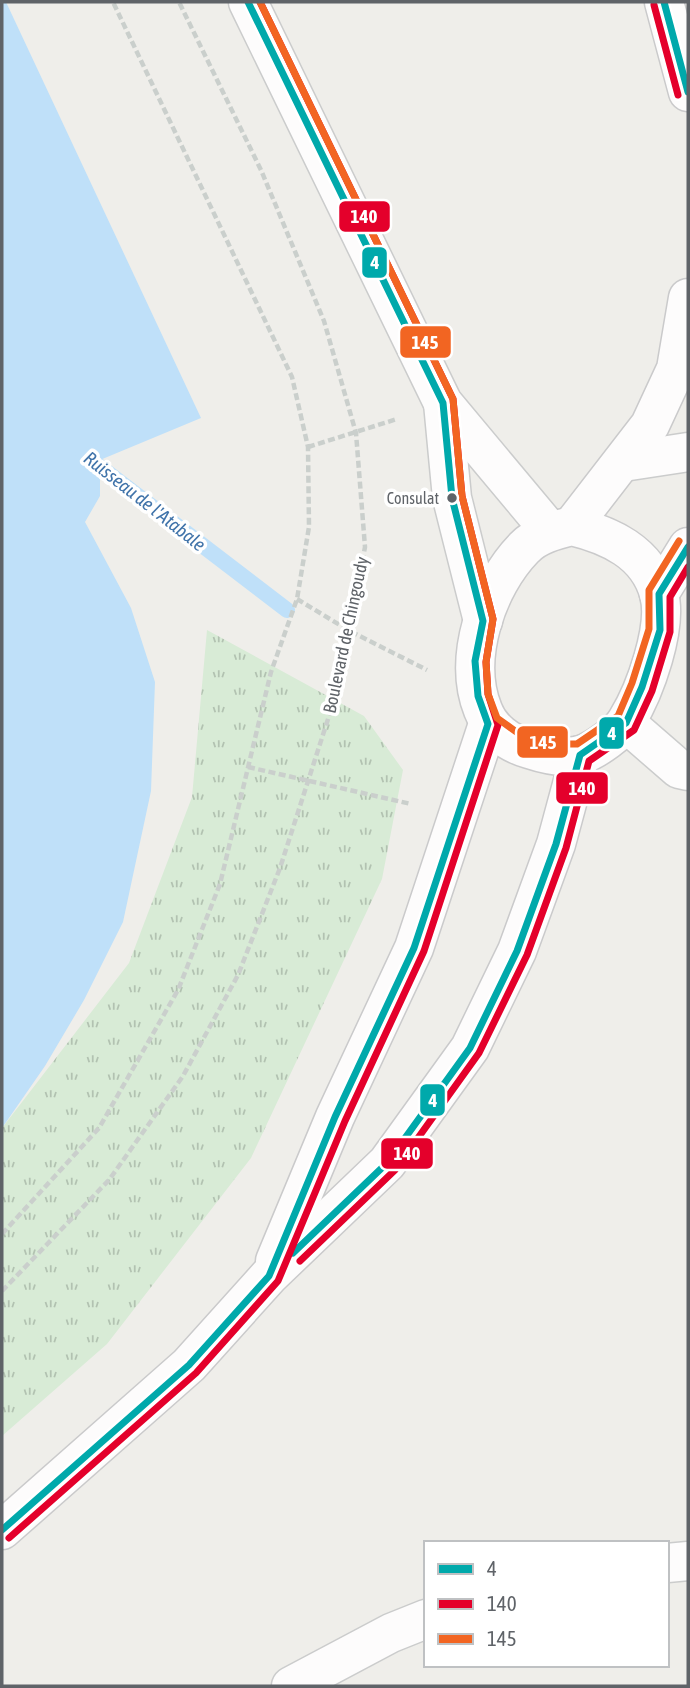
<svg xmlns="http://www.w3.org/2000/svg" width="690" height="1688" font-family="'Asap Condensed',sans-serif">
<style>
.park{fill:url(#park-tufts)}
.water{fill:#bfe0f9}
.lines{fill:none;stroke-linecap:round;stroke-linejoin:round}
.stream{stroke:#bfe0f9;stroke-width:16}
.minor-casing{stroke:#cbcccc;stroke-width:41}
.secondary-casing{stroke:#cacacb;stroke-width:41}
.path{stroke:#cacfcc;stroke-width:4.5;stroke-dasharray:7 3.5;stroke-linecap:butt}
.minor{stroke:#fdfcfc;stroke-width:38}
.secondary{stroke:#fdfcfc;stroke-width:38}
.bus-1-casing{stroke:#fff;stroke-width:12}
.bus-2-casing{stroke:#fff;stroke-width:12}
.bus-3-casing{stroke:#fff;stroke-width:12}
.bus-1{stroke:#00a9ab;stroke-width:7}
.bus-2{stroke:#e4002b;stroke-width:7}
.bus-3{stroke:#f26522;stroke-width:7}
.bus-dot{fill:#5f6368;stroke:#fff;stroke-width:2.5}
.labels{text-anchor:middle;stroke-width:7;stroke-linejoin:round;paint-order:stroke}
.bus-label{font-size:16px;fill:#5f6368;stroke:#fff;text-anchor:end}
.street-label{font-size:18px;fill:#5f6368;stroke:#fff}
.water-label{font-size:19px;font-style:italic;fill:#4174aa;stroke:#fff}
.line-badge{stroke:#fff;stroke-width:2.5}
.badge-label{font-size:19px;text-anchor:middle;font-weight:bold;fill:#fff}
</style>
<defs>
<pattern id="park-tufts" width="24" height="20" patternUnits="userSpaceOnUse" patternTransform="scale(1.75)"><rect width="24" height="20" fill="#d8ebd6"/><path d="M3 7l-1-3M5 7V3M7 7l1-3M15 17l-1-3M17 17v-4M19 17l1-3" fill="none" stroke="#b2c2b1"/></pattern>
</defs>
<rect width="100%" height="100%" fill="#efeeea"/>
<path class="park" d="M207,630L364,716L403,770L382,879L251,1158L107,1344L2,1436V1128L129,963L192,797Z"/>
<path class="water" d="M2,2H6L201,418L100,460V496L85,522L131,608L155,682L151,791L123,922L84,1000L45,1066L2,1128Z"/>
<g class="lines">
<path class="stream" d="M83,454L287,610"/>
<defs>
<g id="minor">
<path d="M248,2L443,403L550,531"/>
<path d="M443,403L452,498L483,621"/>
<path d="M623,462L688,452"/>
<path d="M626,723L679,769L688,771"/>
<path d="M667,1563L688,1561"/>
<path d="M291,1686L391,1633L426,1619"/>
</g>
<g id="secondary">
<path d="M664,2L688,92"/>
<path d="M572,526C609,535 648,552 659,594C668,627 645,691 627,720C620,733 595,750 581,755C565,759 544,754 529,749C508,743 490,729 483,710C462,658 487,586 524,548C536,535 555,530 572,526Z"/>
<path d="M572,526L650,425L676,369L688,298"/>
<path d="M659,594L688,547"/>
<path d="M275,1261L335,1117L414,948L488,724"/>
<path d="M2,1530L189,1365L269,1276L387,1163L470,1048L517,951L556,844L580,755"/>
</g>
</defs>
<use href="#minor" class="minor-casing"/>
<use href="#secondary" class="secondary-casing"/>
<g class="path">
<path d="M308,447L397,419"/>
<path d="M297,599L348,630L427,670"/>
<path d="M248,767L411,804"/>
<path d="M2,1234L99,1128L178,990L220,884L271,672L297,599L309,527L308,447L292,377L113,2"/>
<path d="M2,1291L109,1180L183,1076L238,975L280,868L339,685L365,547L356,433L324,321L261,170L179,2"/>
</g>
<use href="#minor" class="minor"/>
<use href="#secondary" class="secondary"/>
<defs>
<g id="bus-1">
<path d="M664,2L688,92"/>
<path d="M293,1253L387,1163L470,1048L517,951L556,844L580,755L626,723L642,687L660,630L659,594L688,547"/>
<path d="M2,1530L189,1365L269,1276L335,1117L414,948L488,724L478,696L475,661L483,621L452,498L443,403L248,2"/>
</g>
<g id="bus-2">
<path d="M654,5L678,95"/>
<path d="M300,1261L395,1170L479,1053L527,955L566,848L589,761L634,730L652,691L670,632V597L688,567"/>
<path d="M9,1538L196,1373L278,1281L345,1121L424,951L498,725L488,694L486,662L493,619L462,496L453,399L260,2"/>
</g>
<path id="bus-3" d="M260,2L453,399L462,496L493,619L486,662L488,694L497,718L522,736L549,744H577L618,716L632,683L649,629V590L679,541"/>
</defs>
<use href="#bus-1" class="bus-1-casing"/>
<use href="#bus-2" class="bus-2-casing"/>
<use href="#bus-3" class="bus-3-casing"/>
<use href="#bus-1" class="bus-1"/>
<use href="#bus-2" class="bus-2"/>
<use href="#bus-3" class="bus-3"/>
</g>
<circle class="bus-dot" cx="452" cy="498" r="6"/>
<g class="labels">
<g class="bus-label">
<text x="439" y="504">Consulat</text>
</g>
<g class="street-label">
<text transform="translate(346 635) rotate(-78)" y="6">Boulevard de Chingoudy</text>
</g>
<g class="water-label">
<text transform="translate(145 501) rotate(38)" y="7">Ruisseau de l'Atabale</text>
</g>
</g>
<g class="line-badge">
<rect x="338" y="200" width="53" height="33" rx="7" fill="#e4002b"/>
<rect x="361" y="246" width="27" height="33" rx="7" fill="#00a9ab"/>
<rect x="399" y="325" width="53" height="34" rx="7" fill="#f26522"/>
<rect x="598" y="716" width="27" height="34" rx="7" fill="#00a9ab"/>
<rect x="516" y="725" width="53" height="34" rx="7" fill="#f26522"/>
<rect x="555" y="771" width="54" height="34" rx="7" fill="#e4002b"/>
<rect x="419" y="1083" width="27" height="34" rx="7" fill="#00a9ab"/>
<rect x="380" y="1137" width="54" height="33" rx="7" fill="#e4002b"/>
</g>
<g class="badge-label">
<text x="364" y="223">140</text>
<text x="375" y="269">4</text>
<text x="425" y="349">145</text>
<text x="612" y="740">4</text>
<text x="543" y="749">145</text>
<text x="582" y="795">140</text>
<text x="433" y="1107">4</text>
<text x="407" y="1160">140</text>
</g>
<rect width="690" height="1688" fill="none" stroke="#5f6368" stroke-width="7"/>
<rect x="424" y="1541" width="245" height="126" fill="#ffffff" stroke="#bfc1c3" stroke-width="2"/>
<rect x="438" y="1564" width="35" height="10" fill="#00a9ab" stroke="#bfc1c3" stroke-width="2"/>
<text x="487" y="1576" font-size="21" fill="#5f6368">4</text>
<rect x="438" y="1599" width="35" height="10" fill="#e4002b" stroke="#bfc1c3" stroke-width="2"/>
<text x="487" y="1611" font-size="21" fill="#5f6368">140</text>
<rect x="438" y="1634" width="35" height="10" fill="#f26522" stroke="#bfc1c3" stroke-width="2"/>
<text x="487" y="1646" font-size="21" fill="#5f6368">145</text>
</svg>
